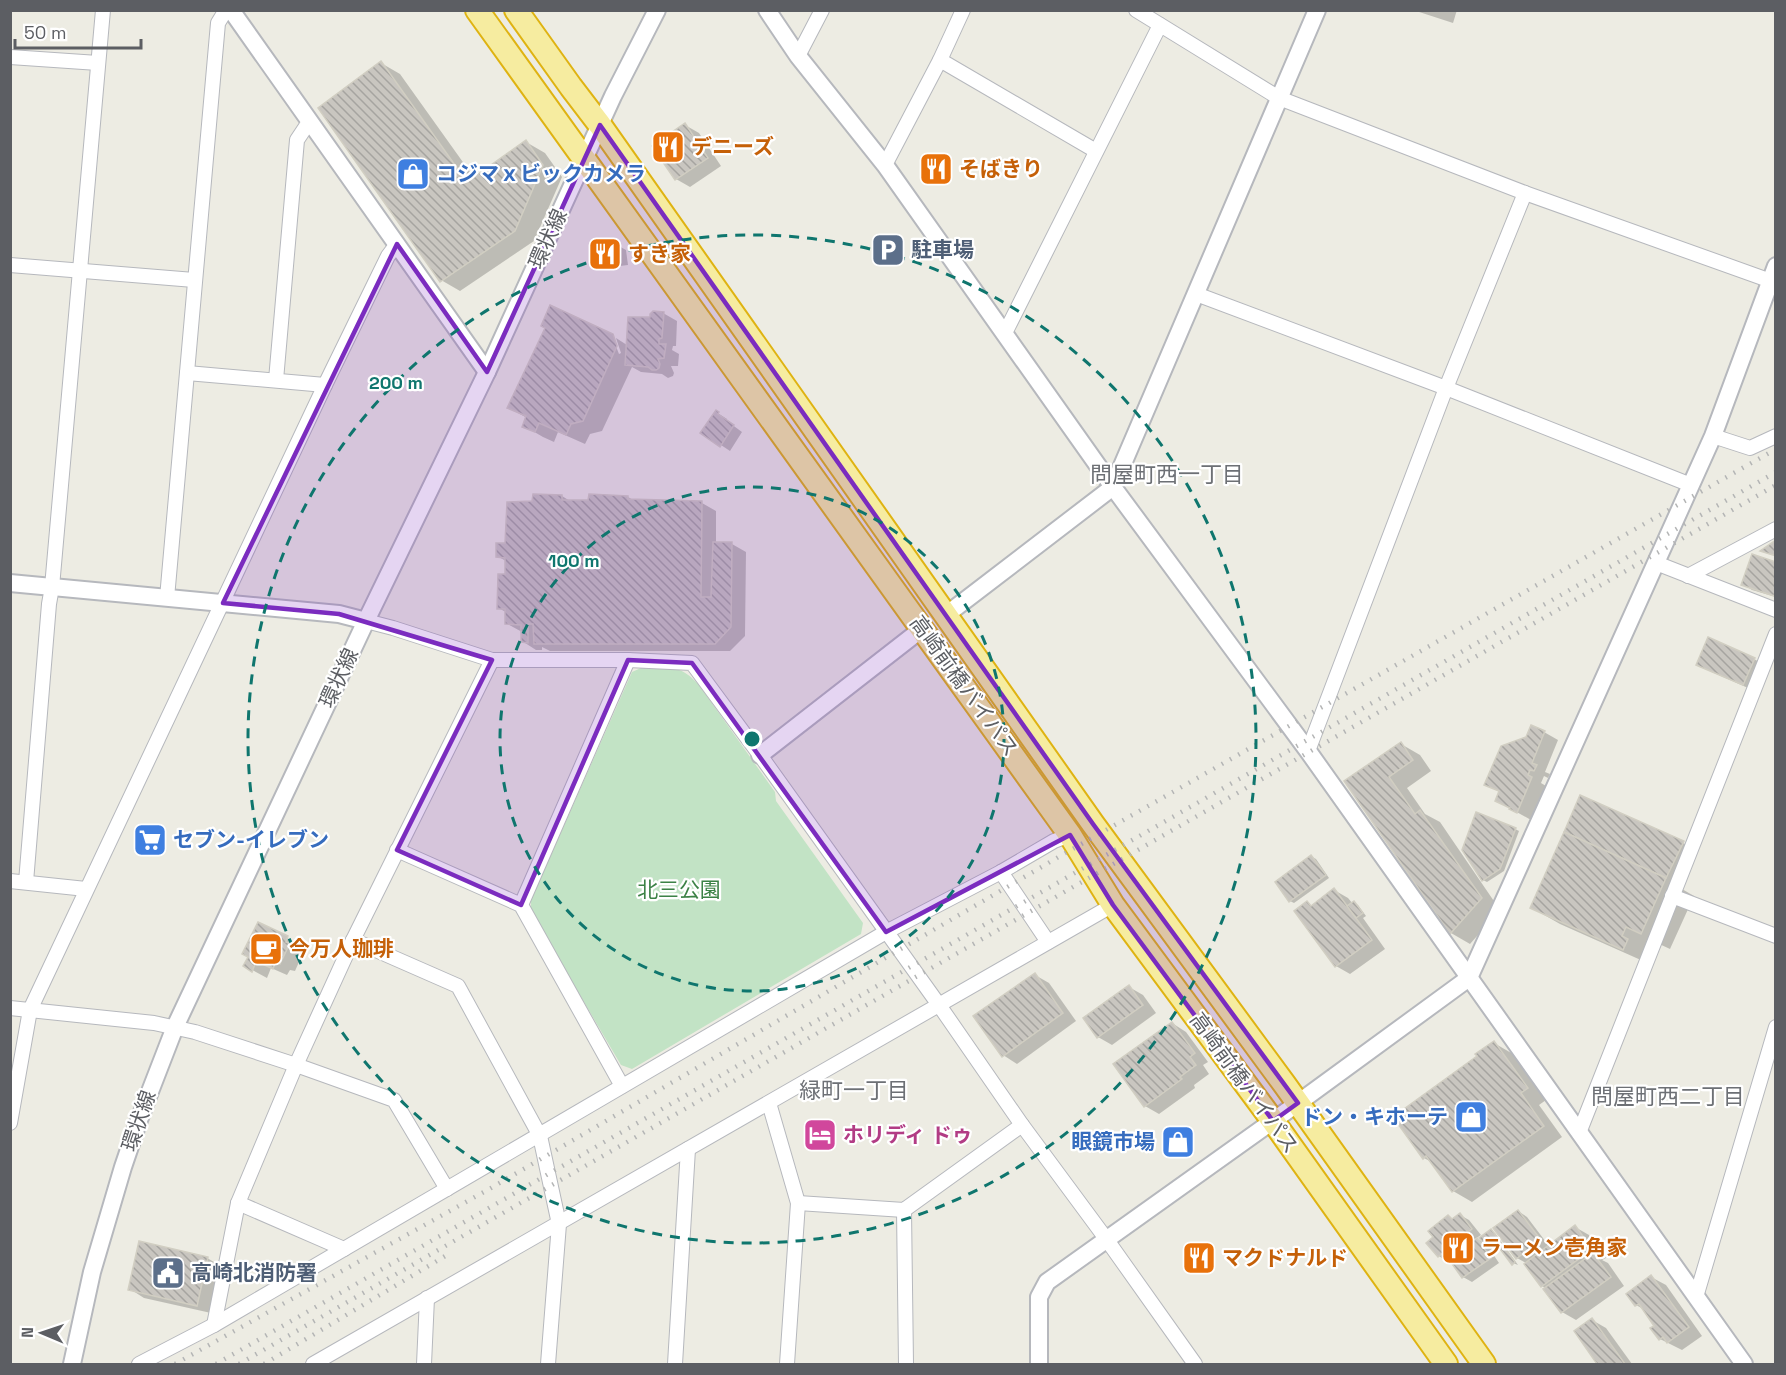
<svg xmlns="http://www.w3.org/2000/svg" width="1786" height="1375" font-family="'Space Grotesk','Noto Sans JP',sans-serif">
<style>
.green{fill:#c2e3c5}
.shadow{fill:#0003}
.building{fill:url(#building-back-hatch);stroke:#d1cec2;stroke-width:1.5}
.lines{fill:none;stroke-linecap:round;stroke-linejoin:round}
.minor-casing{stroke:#b6b8bd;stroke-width:16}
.tertiary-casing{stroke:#b6b8bd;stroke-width:20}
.trunk-casing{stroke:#dfb312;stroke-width:26}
.minor{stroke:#fff;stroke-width:14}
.tertiary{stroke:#fff;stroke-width:16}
.trunk{stroke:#f6eca0;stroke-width:22}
.rail{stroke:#b4b5b5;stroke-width:4.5;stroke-dasharray:1.5 8;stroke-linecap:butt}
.marked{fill:#7b2cbf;fill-opacity:0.2;stroke:#7b2cbf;stroke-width:4.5;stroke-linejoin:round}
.ring{fill:none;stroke:#0f766e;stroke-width:3;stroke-dasharray:10 8}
.labels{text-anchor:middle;stroke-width:4.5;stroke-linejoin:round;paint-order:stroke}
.food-label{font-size:21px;font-weight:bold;fill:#c56008;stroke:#fff;text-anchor:start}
.shop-label{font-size:21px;font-weight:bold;fill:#366cbe;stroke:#fff;text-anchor:start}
.street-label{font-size:21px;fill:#5c5e63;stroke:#fff}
.service-label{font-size:21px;font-weight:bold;fill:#4e5e75;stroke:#fff;text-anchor:start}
.park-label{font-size:21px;fill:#3c8246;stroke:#fff}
.hotel-label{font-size:21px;font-weight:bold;fill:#b23c85;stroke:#fff;text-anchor:start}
.neighbourhood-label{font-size:22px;fill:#6d7075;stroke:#fff}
.centre{fill:#0f766e;stroke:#fff;stroke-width:3}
.ring-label{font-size:18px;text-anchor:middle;font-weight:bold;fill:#0f766e;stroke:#fff;stroke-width:4.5;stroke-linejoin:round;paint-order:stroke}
</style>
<defs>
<pattern id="building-back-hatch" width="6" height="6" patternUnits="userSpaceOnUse" patternTransform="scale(1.5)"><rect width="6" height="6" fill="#c9c6c0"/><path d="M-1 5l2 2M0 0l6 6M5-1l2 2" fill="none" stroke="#a6a4a0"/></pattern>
</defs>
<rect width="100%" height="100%" fill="#edece3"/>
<path class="green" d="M641,668C668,668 679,663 699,685L775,792L776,801L863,923L861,934L632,1069L621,1065L531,912V900L632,672Z"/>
<g class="shadow">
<path d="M1413,10H1457L1453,23Z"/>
<path d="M381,63L400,74L475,179L526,142L545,153L562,177L534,241L460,291L441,280Z"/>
<path d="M685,125L699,133L721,166L690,187L676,179Z"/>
<path d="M617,245L626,250L628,265L604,268L595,263Z"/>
<path d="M663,313L677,321L676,346H673L672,350L679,354L678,366H671L674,373L673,376L668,378L662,374L641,372L632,367L602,431L590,434L585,444L558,432L554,442L543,437L524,426L527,418L509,408L612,336L619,354L621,353L616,338L627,345L652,319Z"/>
<path d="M716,412L727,419V421L742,432L730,451L721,445Z"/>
<path d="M562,496L570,501L590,502L628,497L635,501L702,503L716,511V543L732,544L746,552L745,636L730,651H550L542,647V650H536L522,641V632L506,623V612L498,608L506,576V561L497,556L534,503Z"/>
<path d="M1776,564V597L1752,590L1743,584Z"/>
<path d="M1754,659L1768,667L1757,692L1712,672L1698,664Z"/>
<path d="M1544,732L1558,740L1545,772L1550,774L1548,778L1544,776L1541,783L1546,786L1531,820L1497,801L1501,792L1486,784Z"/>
<path d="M1401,744L1420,755L1431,771L1407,788L1425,814L1440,822L1500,910L1470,944L1451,933L1346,782Z"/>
<path d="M1515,829L1519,831L1504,871L1487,882L1483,880Z"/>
<path d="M1683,843L1687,845L1670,882L1694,896L1670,949L1655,942L1652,965L1560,924L1532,908Z"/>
<path d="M1312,857L1316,859L1329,878L1294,903L1290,901Z"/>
<path d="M1334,890L1348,898L1353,904L1354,903L1358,905L1366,916L1363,918L1385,949L1350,974L1336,966L1296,911L1307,903L1312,906Z"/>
<path d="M287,938L301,946L299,951L303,953L295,971L290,970L287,975L271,968L267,978L245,966Z"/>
<path d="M1035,975L1049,983L1076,1021L1017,1064L1003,1055Z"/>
<path d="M1129,987L1143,995L1156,1013L1112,1045L1098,1037Z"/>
<path d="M1172,1023L1186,1032L1208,1062L1203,1065L1209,1074L1194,1085L1195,1088L1159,1114L1145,1106Z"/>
<path d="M1494,1043L1513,1054L1546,1100L1539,1105L1562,1137L1472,1202L1453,1191L1433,1163L1424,1158Z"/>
<path d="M1518,1211L1527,1217L1549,1246L1575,1227L1589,1235L1606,1258L1602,1260L1608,1263L1624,1286L1576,1320L1562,1312L1547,1289L1542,1286L1526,1263L1517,1258Z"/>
<path d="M1460,1215L1469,1220L1481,1235L1475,1239L1477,1241L1479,1240L1485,1244L1491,1231L1495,1233L1518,1265L1513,1263L1499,1244L1491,1251L1499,1263L1472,1282L1463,1277L1451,1259L1448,1262L1439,1256L1428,1243L1435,1237L1448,1217L1454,1220Z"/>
<path d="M207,1258L221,1266L211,1313L144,1298L130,1289Z"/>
<path d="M1651,1277L1666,1285L1702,1336L1682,1350L1660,1339L1656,1326L1645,1310L1636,1305Z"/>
<path d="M1592,1320L1606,1328L1632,1364H1599L1576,1331Z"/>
</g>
<g class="building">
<path d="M381,61L467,182L526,140L543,165L515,231L440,282L318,108Z"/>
<path d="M685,123L708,158L675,180L652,146Z"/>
<path d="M618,243L619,261L593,264L591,247Z"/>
<path d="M550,305L613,334L617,346L583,421L571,424L566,435L539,423L535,432L522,427L526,416L507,408L545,328L541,326Z"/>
<path d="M653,311L664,312L662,338L659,339V344H666L664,358L658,359L660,364L659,368L656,370H652L648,367L625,365L628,317H650V314Z"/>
<path d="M716,410L719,412L718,414L734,425L720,447L700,433Z"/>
<path d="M533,494L562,495V500H588L589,494L628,496V499L702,501L701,597H711L713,542H732L731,627L715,644H534L533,624H528V643L521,642V625L505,624V609H497L498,574H505V558L496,557V543H505L507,502L532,501Z"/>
<path d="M1776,540V556L1760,551Z"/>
<path d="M1752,554L1776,562V590L1774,596L1741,585Z"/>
<path d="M1708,637L1755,658L1743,685L1696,665Z"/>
<path d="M1531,725L1545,731L1532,763L1537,765L1534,771L1530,770L1528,775L1532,777L1517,813L1509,809L1510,808L1495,801L1499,791L1484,785L1501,746L1526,737Z"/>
<path d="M1401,742L1413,760L1389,777L1415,814L1420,810L1482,898L1450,934L1344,781Z"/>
<path d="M1580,795L1684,841L1666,878L1564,832Z"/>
<path d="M1476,812L1516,828L1500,869L1482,881L1462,850Z"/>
<path d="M1564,832L1666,878L1641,934L1626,927L1622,936L1628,939L1623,950L1530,908Z"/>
<path d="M1311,855L1326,875L1289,902L1275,882Z"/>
<path d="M1334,888L1372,940L1335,967L1294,911L1307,901L1311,906Z"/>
<path d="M1354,901L1363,913L1356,918L1347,906Z"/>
<path d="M258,922L288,936L286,942L290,943L280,964L275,963L273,969L256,961L252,972L243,966L248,957L242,954Z"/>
<path d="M1035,973L1063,1013L1002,1057L973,1016Z"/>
<path d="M1129,985L1143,1005L1097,1038L1083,1018Z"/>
<path d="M1172,1022L1195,1053L1190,1057L1196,1065L1180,1077L1182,1079L1144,1107L1113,1064Z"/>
<path d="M1494,1041L1528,1088L1521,1093L1544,1126L1452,1192L1426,1156L1423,1159L1393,1117L1477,1056L1475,1054Z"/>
<path d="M1518,1210L1541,1240L1516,1259L1493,1228Z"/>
<path d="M1460,1213L1472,1229L1438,1257L1426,1243L1433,1237L1428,1231L1448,1215L1452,1219Z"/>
<path d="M1575,1225L1592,1249L1541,1287L1524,1264Z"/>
<path d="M1491,1229L1515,1262L1512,1265L1495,1242L1487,1248L1479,1238Z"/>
<path d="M1477,1238L1491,1258L1462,1278L1448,1258Z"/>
<path d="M139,1241L208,1257L197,1306L128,1290Z"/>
<path d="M1593,1253L1611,1277L1561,1313L1543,1289Z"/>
<path d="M1651,1275L1689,1327L1667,1343L1663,1337L1659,1340L1650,1328L1654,1326L1639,1304L1635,1306L1626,1294Z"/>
<path d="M1592,1318L1625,1364H1597L1574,1331Z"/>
</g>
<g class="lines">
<defs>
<g id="minor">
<path d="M1136,10L1279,98L1525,193L1771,281"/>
<path d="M798,56L822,10"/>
<path d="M10,57L98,63"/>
<path d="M940,60L1096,151"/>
<path d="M885,165L940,60L963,10"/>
<path d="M10,265L194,280"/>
<path d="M1196,294L1446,388L1691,485"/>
<path d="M1005,333L1160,25"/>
<path d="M187,373L325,385"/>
<path d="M276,380L297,140L309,122"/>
<path d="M1713,436L1750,448L1776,436"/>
<path d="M1656,563L1776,610"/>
<path d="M1688,576L1776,529"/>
<path d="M167,598L218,23L226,10"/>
<path d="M366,621L393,628L492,660H628L692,663L760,755L939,1005L1022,1125L1107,1240L1195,1364"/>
<path d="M1308,751L1446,388L1525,193"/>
<path d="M397,850L521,905L622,1086"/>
<path d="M1001,872L1048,942"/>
<path d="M10,881L86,889"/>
<path d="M26,882L49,604L52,587L103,10"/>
<path d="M1672,896L1776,936"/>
<path d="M521,905L628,660"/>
<path d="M353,940L458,986L540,1136L559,1224L548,1364"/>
<path d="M10,1008L154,1023L195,1032L296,1065L394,1100L447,1189"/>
<path d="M769,1103L798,1203L787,1364"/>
<path d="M10,1123L30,1010L325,385L388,256L397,244"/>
<path d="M1579,1133L1776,634"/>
<path d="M238,1203L344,1249"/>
<path d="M798,1203L904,1210L1022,1125"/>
<path d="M904,1210L906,1364"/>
<path d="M1696,1297L1776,1027"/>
<path d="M214,1325L238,1203L296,1065L353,940L492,660"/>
<path d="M139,1364L214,1325L886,932L1001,872L1054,841L1070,835"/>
<path d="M313,1364L1113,905"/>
<path d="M424,1364L427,1298"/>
<path d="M675,1364L688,1149"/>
</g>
<g id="tertiary">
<path d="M231,10L487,372"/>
<path d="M767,10L798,56L885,165L1113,487L1308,751L1744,1364"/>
<path d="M10,583L339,614L366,621"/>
<path d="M946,615L1113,487L1317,10"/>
<path d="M760,755L923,628"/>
<path d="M72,1364L92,1272L123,1167L139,1120L175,1027L366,621L487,372L613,96L657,10"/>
<path d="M1039,1364V1297L1047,1282L1298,1103L1469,978L1713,436L1776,266"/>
</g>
<g id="trunk">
<path d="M477,10L1070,835L1113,905L1273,1121L1446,1364"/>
<path d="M516,10L571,87L600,125L1093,824L1285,1085L1484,1364"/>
</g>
</defs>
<use href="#minor" class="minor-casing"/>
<use href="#tertiary" class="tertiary-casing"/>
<use href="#trunk" class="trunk-casing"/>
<use href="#minor" class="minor"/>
<use href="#tertiary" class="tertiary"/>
<use href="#trunk" class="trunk"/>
<g class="rail">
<path d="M175,1364L491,1188L1062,855L1776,449"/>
<path d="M216,1364L1776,472"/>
<path d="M239,1364L1776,485"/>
<path d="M264,1364L447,1255"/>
</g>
</g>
<path class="marked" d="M600,125L1093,824L1298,1103L1273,1121L1113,905L1070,835L886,932L692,663L628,660L521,905L397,850L492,660L339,614L223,603L397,244L487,372Z"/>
<g class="ring">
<circle cx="752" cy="739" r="252"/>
<circle cx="752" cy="739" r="504"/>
</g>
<defs>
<symbol id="restaurant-square" viewBox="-11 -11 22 22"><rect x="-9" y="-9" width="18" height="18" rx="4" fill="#e8710a" stroke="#fff"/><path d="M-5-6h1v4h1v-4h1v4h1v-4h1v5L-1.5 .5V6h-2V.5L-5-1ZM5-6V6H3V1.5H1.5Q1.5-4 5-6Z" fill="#fff"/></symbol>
<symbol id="shop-square" viewBox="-11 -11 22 22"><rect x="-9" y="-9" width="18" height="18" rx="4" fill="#3f7fe0" stroke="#fff"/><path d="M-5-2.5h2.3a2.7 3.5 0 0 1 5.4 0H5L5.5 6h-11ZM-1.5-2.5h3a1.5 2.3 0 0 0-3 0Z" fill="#fff"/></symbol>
<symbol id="parking-square" viewBox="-11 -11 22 22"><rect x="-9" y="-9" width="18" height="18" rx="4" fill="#5c6f8a" stroke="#fff"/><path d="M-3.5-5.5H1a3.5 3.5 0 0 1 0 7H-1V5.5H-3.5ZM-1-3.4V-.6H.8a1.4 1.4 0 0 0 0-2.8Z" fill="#fff"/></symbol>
<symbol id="supermarket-square" viewBox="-11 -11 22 22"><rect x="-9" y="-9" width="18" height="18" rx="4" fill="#3f7fe0" stroke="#fff"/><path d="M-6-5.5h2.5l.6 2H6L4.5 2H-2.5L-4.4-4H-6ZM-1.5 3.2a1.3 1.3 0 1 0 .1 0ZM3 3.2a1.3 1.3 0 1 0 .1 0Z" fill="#fff"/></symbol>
<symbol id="cafe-square" viewBox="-11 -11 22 22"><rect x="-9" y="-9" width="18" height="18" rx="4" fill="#e8710a" stroke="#fff"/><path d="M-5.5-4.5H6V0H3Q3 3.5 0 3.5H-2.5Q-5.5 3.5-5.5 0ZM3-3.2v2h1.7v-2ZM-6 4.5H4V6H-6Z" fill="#fff"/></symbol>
<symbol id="hotel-square" viewBox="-11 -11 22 22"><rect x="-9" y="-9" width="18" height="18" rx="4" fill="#d1479c" stroke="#fff"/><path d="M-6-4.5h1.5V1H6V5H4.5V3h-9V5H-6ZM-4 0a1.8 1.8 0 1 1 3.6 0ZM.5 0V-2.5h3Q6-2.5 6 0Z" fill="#fff"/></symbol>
<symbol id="civic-square" viewBox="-11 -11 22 22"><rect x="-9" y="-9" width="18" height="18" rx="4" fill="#5c6f8a" stroke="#fff"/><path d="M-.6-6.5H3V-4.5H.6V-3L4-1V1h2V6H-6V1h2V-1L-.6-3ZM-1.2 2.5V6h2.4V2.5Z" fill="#fff"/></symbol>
</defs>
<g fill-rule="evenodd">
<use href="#restaurant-square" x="649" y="128" width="38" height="38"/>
<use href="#restaurant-square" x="917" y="150" width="38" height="38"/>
<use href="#shop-square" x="394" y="155" width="38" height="38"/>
<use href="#parking-square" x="869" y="231" width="38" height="38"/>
<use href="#restaurant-square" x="586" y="235" width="38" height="38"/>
<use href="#supermarket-square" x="131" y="821" width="38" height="38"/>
<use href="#cafe-square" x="247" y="930" width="38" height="38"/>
<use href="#shop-square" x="1452" y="1098" width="38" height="38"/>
<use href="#hotel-square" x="801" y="1116" width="38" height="38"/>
<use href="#shop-square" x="1159" y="1123" width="38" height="38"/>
<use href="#restaurant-square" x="1439" y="1229" width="38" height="38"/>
<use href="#restaurant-square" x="1180" y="1239" width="38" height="38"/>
<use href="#civic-square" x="149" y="1254" width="38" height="38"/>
</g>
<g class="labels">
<g class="food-label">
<text x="691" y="154">デニーズ</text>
<text x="959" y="176">そばきり</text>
<text x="628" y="261">すき家</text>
<text x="289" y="956">今万人珈琲</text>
<text x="1481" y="1255">ラーメン壱角家</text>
<text x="1222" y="1265">マクドナルド</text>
</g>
<g class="shop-label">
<text x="436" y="181">コジマｘビックカメラ</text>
<text x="173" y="847">セブン-イレブン</text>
<text x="1448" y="1124" text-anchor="end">ドン・キホーテ</text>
<text x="1155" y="1149" text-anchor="end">眼鏡市場</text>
</g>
<g class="street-label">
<text transform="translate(548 239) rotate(-66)" y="7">環状線</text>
<text transform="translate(339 678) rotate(-65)" y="7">環状線</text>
<text transform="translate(964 686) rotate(54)" y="7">高崎前橋バイパス</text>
<text transform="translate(1244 1083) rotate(54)" y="7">高崎前橋バイパス</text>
<text transform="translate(139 1121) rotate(-71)" y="7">環状線</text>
</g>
<g class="service-label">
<text x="911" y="257">駐車場</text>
<text x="191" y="1280">高崎北消防署</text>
</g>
<g class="park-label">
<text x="679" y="897">北三公園</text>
</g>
<g class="hotel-label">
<text x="843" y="1142">ホリディ ドゥ</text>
</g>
<g class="neighbourhood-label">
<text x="1167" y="482">問屋町西一丁目</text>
<text x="854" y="1098">緑町一丁目</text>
<text x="1668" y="1104">問屋町西二丁目</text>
</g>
</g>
<circle cx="752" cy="739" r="9" class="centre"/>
<g class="ring-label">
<text x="396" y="389">200 m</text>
<text x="574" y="567">100 m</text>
</g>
<rect width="1786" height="1375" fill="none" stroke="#5c5e63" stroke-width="24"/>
<g transform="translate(42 1333) rotate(272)" stroke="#ffffff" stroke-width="4.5" paint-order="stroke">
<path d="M0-4.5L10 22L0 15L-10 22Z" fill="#5c5e63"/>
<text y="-9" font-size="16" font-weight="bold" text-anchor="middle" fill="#5c5e63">N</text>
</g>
<path d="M15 39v9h126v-9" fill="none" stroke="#5c5e63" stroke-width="3"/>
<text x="24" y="39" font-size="18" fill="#5c5e63" stroke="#ffffff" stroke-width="4.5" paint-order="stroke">50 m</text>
</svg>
